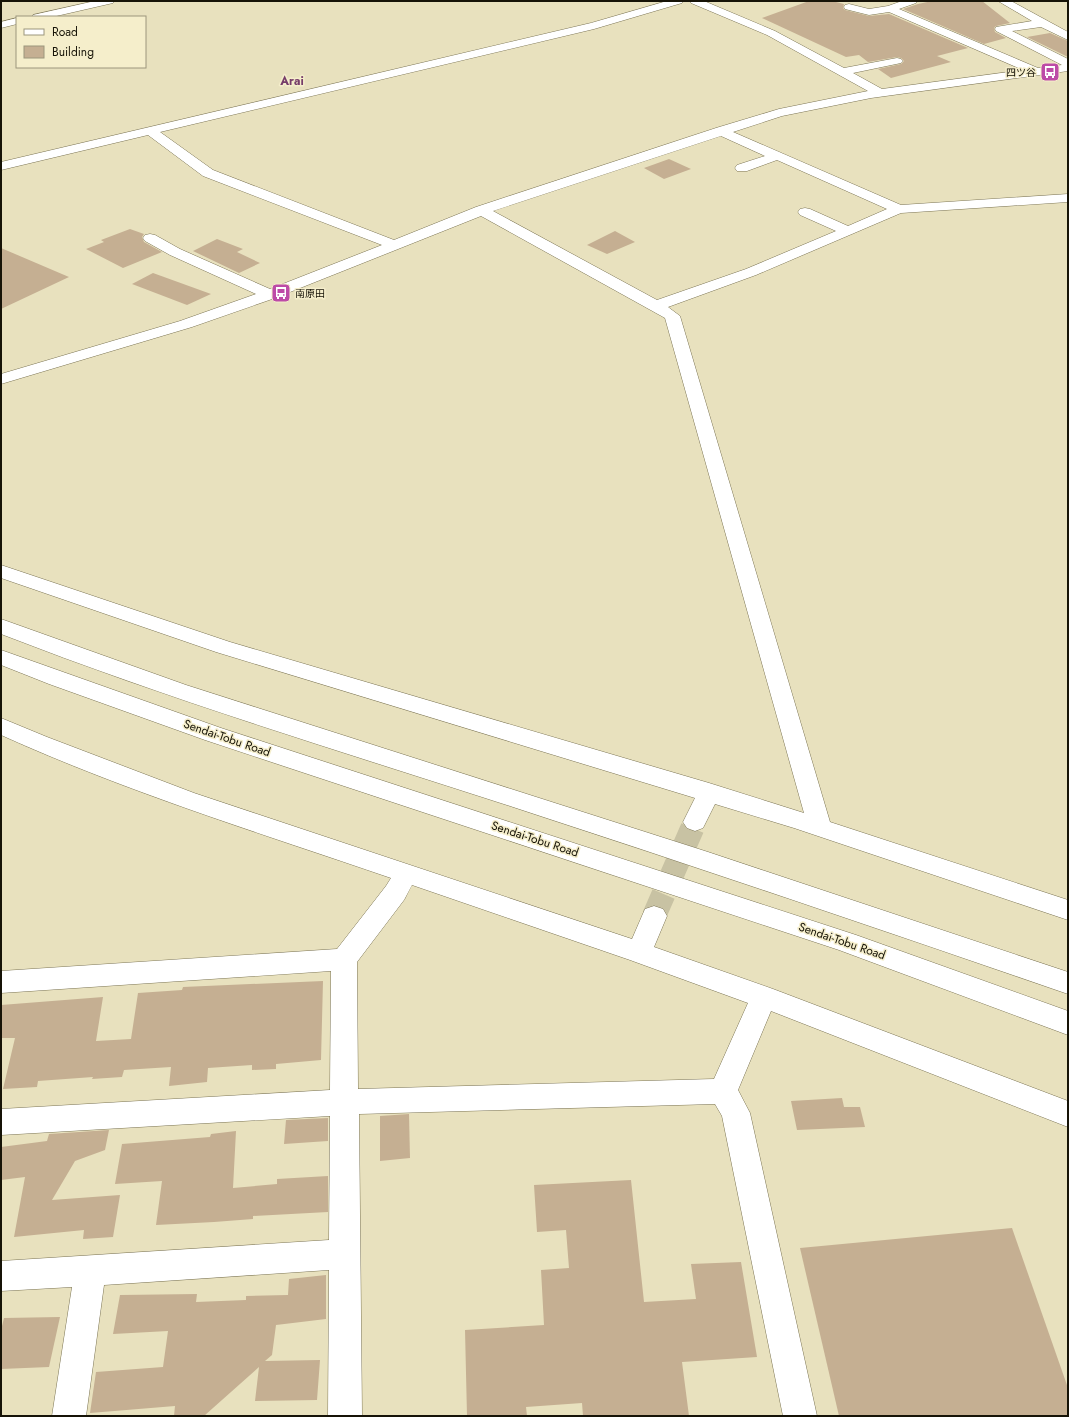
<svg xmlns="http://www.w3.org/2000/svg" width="1069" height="1417" font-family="Jost,'Noto Sans JP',sans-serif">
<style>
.building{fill:#c5af92}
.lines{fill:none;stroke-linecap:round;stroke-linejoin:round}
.minor-tunnel{stroke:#c8c2a3;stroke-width:24;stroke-dasharray:24 12;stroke-linecap:butt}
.minor-casing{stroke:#7c7555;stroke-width:1}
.highway-casing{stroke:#7c7555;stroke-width:1}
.minor{fill:#fff;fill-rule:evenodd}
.highway{fill:#fff;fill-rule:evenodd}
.labels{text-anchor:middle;stroke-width:3;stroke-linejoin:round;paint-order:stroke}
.far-poi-label{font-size:10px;fill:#161307;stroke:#f5eecb;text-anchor:end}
.far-quarter-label{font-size:12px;font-weight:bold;fill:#763d6a;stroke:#f5eecb}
.street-label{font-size:12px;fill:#161307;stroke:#f5eecb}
</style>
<rect width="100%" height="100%" fill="#e8e1be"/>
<g class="building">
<path d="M809,1H832L844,4L843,8L845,10L869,16L889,14L968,48L937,56L951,62L891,78L878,69L901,64L904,61L901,58L897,57L868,62L859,55L846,57L762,18Z"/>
<path d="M932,1H982L1010,23L996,26L994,28L995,32L1006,38L984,44L903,9L918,4Z"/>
<path d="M1050,33L1068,41V57L1027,37Z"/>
<path d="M669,159L691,169L664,179L644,168Z"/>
<path d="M130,229L144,234L142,237L144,242L162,252L123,268L86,249L104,242L101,240Z"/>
<path d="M615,231L635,242L607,254L587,245Z"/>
<path d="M217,239L243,249L237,252L260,263L239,273L193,251Z"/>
<path d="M1,248L69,277L1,309Z"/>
<path d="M153,273L211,294L187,305L132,284Z"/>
<path d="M323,981L321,1060L276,1064V1069L252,1070V1065L208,1068L207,1082L169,1086L171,1067L124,1070L122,1077L92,1079L93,1077L38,1081L37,1087L3,1089L15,1038H1V1005L103,997L96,1041L131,1039L138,993L182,990L183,987Z"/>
<path d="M842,1098L844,1107H860L865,1127L797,1130L791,1101Z"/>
<path d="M409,1114L410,1158L380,1161V1116Z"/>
<path d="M328,1118V1141L284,1144L286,1120Z"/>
<path d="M109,1130L105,1150L75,1161L52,1200L120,1195L113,1237L83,1239L84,1230L14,1237L25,1177L1,1180V1147L47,1141L49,1134Z"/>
<path d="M236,1131L233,1188L277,1184V1179L328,1176V1212L253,1216V1219L214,1222L156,1225L162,1181L115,1184L122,1144L210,1137L211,1134Z"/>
<path d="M631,1180L644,1302L696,1299L691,1264L741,1262L757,1357L682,1362L689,1416H583L582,1403L526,1407L527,1416H467L465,1330L544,1325L541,1270L569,1268L566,1230L537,1232L534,1185Z"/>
<path d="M1012,1228L1068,1388V1416H839L800,1248Z"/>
<path d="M326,1275V1319L276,1325L272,1355L265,1361L320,1360L317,1400L255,1401L259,1367L204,1416H174L175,1406L90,1413L96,1372L163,1367L168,1331L113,1334L120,1295L197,1294L196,1302L246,1300V1296L288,1295L289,1279Z"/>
<path d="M60,1317L49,1367L1,1369V1330L4,1318Z"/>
</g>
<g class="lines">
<path class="minor-tunnel" d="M654,916L695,822"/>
<defs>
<g id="minor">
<path d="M95,1H114L113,3L52,17H32L33,15Z"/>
<path d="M667,1H683L682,3L594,29L160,132L213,170L394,240L476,207L716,128L779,109L868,91L767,35L691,3L690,1H704L775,31L844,68L897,58L901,59L903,61L901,63L853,73L882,89L1023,70L889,12L869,15L845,9L844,7L845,5L849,4L869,9L888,6L902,1H917L916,3L899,9L1038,68L1062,65L996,31L995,29L996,27L1032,21L998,1H1011L1068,32V40L1041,27L1012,31L1068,59V71L871,98L782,116L733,132L901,205L1068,194V202L901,213L756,275L668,307L680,316L830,822L1068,900V920L794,828L715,804L703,828L695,831L687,828L683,822L695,798L216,652L1,578V565L230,642L709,783L804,813L665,318L481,216L275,298L192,327L1,384V374L180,321L256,294L170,255L145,241L143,238L145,235L150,234L155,235L180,249L270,289L382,245L203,176L148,135L1,170V162L591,23ZM721,136L765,156L737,165L735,168L737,171H747L777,160L887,209L848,226L810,209L805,208L800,209L798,212L800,215L836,231L746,269L657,300L493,211Z"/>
<path d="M17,18V24L1,28V22Z"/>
<path d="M1,718L47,737L194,793L632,939L645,909L654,906L663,909L667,916L654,947L773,989L1068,1101V1127L771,1011L738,1090L750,1113L817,1416H783L722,1116L715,1104L359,1114L362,1416H328L329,1270L104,1285L86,1416H52L72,1287L1,1291V1261L329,1240L330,1116L1,1135V1109L330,1090L331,971L1,993V971L337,949L386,886L391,878C260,833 127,792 1,735ZM412,885L630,960L748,1003L714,1079L358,1089L357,962L404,900Z"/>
</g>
<g id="highway">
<path d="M1,619L186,685L708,852L1068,972V994C883,930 697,867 510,806C340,751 168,699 1,634Z"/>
<path d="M1,650L221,728L856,935L1068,1011V1035L839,950L205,740L49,684L1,665Z"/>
</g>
</defs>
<use href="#minor" class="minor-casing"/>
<use href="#highway" class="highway-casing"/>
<use href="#minor" class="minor"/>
<use href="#highway" class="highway"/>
</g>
<defs>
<symbol id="bus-square" viewBox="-11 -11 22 22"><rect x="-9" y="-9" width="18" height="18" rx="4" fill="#bd4ba7" stroke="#f5eecb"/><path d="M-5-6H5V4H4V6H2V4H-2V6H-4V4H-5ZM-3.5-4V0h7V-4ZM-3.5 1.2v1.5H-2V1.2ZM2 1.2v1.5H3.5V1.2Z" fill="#fff"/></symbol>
</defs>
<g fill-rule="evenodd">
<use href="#bus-square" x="1039" y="61" width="22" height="22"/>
<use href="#bus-square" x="270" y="282" width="22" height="22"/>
</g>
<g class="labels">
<g class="far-poi-label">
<text x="1036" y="76">四ツ谷</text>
<text x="295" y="297" text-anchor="start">南原田</text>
</g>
<g class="far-quarter-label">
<text x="292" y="85">Arai</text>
</g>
<g class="street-label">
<text transform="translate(227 738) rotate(19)" y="4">Sendai-Tobu Road</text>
<text transform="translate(535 839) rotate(18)" y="4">Sendai-Tobu Road</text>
<text transform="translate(842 941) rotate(19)" y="4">Sendai-Tobu Road</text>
</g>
</g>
<rect width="1069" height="1417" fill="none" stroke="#161307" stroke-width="4"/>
<rect x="16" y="16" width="130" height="52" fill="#f5eecb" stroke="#9c967d"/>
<rect x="24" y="29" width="20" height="6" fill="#ffffff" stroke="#9c967d"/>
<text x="52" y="36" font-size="12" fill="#161307">Road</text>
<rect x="24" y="46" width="20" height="12" fill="#c5af92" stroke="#9c967d"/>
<text x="52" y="56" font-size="12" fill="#161307">Building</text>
</svg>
